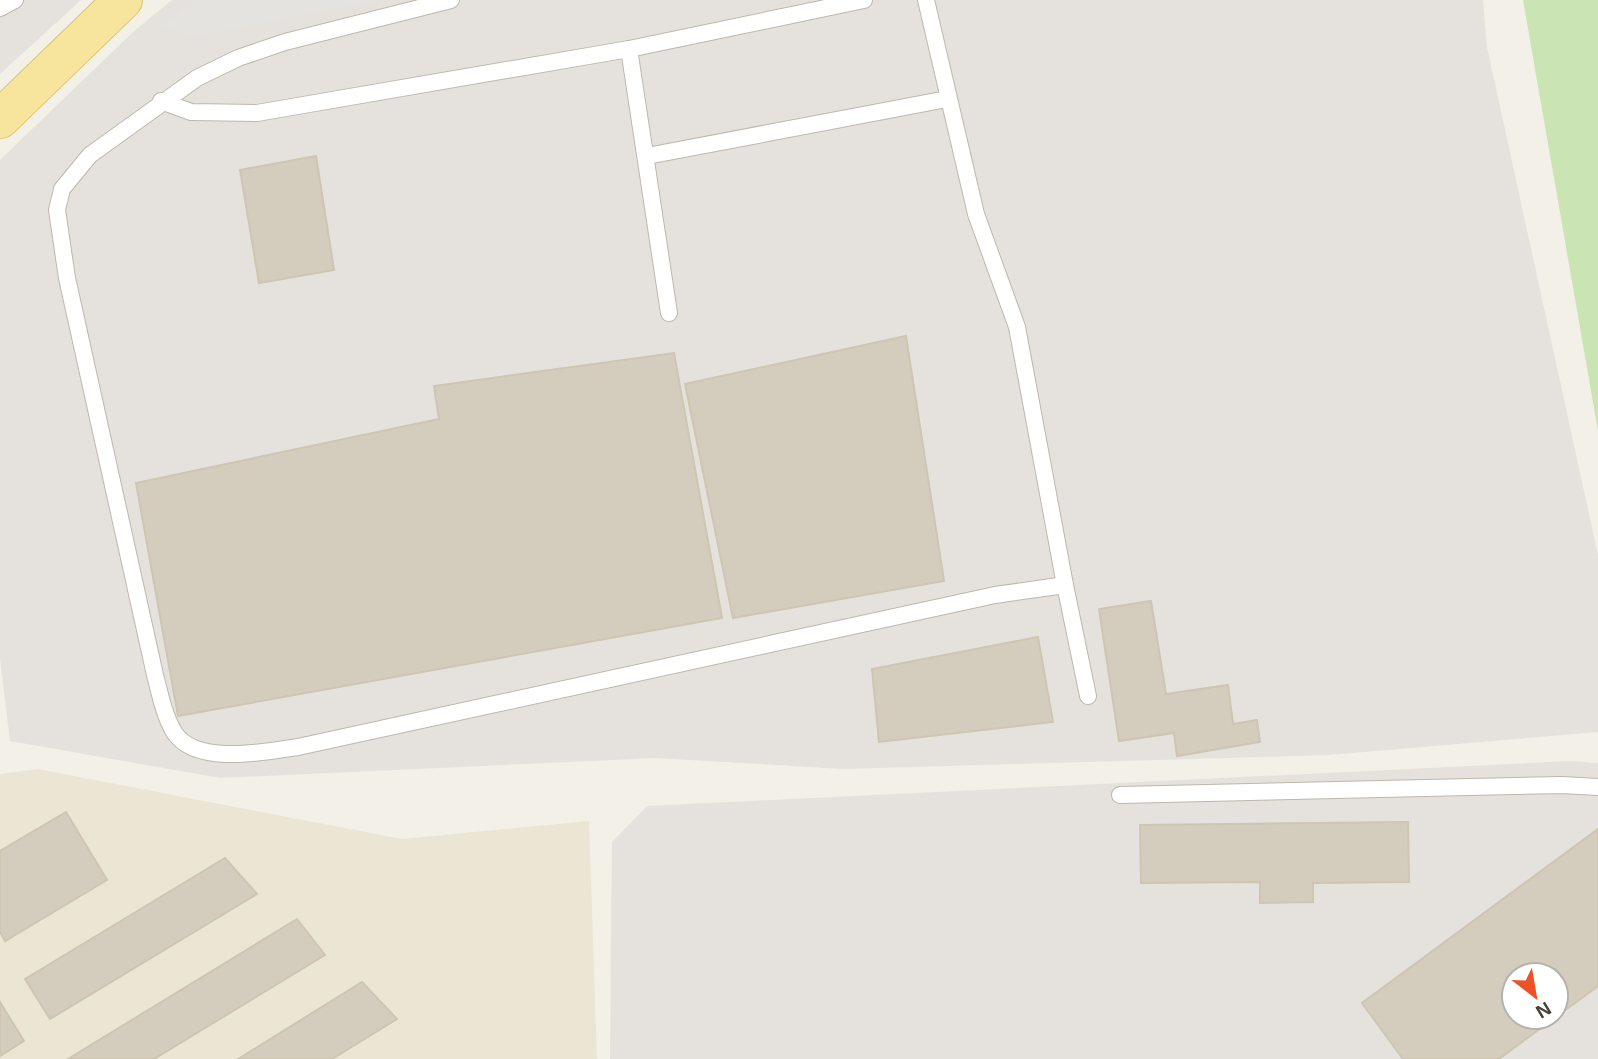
<svg xmlns="http://www.w3.org/2000/svg" width="1598" height="1059" font-family="Arial,sans-serif">
<style>
.industrial{fill:#e5e2dd;fill-rule:evenodd}
.education{fill:#ebe6d3}
.green{fill:#cbe4b4}
.parking{fill:#e4e3df}
.building{fill:#d4cdbe;stroke:#cec5b2;stroke-width:2;fill-rule:evenodd}
.lines{fill:none;stroke-linecap:round;stroke-linejoin:round}
.lane-casing{stroke:#beb8ab;stroke-width:18}
.primary-casing{stroke:#dbc26e;stroke-width:40}
.lane{stroke:#fff;stroke-width:16}
.primary{stroke:#f7e49d;stroke-width:38}
</style>
<rect width="100%" height="100%" fill="#f3f0e8"/>
<g class="industrial">
<path d="M0,0H81L0,74Z"/>
<path d="M172,0H1483L1487,47L1598,555V732L1329,755L843,769L656,758L220,778L10,741L0,659V160L134,31Z"/>
<path d="M1570,761L1598,763V1059H610L612,842L647,806ZM1514,975H1556V1017H1514Z"/>
</g>
<path class="education" d="M38,769L402,839L589,821L597,1059H0V774Z"/>
<path class="green" d="M1523,0H1598V431Z"/>
<path class="parking" d="M197,0H380L196,36L160,27Z"/>
<g class="building">
<path d="M316,156L334,270L259,283L240,170Z"/>
<path d="M906,336L944,581L733,618L685,384Z"/>
<path d="M674,353L722,618L178,716L136,483L439,419L434,386Z"/>
<path d="M1151,601L1166,694L1228,685L1233,724L1257,720L1260,742L1177,756L1174,733L1119,741L1099,609Z"/>
<path d="M1038,637L1053,722L879,742L872,669Z"/>
<path d="M66,812L107,880L5,941L0,932V851Z"/>
<path d="M1408,822L1409,882L1313,883V902L1260,903V882L1141,883L1140,825Z"/>
<path d="M1598,829V986L1499,1059H1403L1362,1003ZM1514,975H1556V1017H1514Z"/>
<path d="M225,858L257,894L50,1019L25,979Z"/>
<path d="M297,919L325,955L154,1059H68Z"/>
<path d="M362,982L397,1019L332,1059H238Z"/>
<path d="M0,1002L24,1041L0,1056Z"/>
</g>
<g class="lines">
<defs>
<g id="lane">
<path d="M451,0L285,42L238,58L197,78L90,155L62,189L57,210L67,278L155,675C160,694 164,715 174,732C195,766 265,752 298,747L995,595L1065,585L1088,696"/>
<path d="M926,0L976,214L1017,327L1065,585"/>
<path d="M0,8L15,0"/>
<path d="M629,49L669,313"/>
<path d="M161,101L191,112L257,113L629,49L864,0"/>
<path d="M647,156L947,99"/>
<path d="M1120,795L1562,785L1598,787"/>
</g>
<path id="primary" d="M0,119L123,0"/>
</defs>
<use href="#lane" class="lane-casing"/>
<use href="#primary" class="primary-casing"/>
<use href="#lane" class="lane"/>
<use href="#primary" class="primary"/>
</g>
<g transform="translate(1535 996) rotate(149)"><circle r="33" fill="#ffffff" stroke="#b5b3af" stroke-width="2"/>
<path d="M0-5L12 26L0 18L-12 26Z" fill="#eb5327"/>
<text y="-10" font-size="19" font-weight="bold" text-anchor="middle" fill="#464137">N</text>
</g>
</svg>
